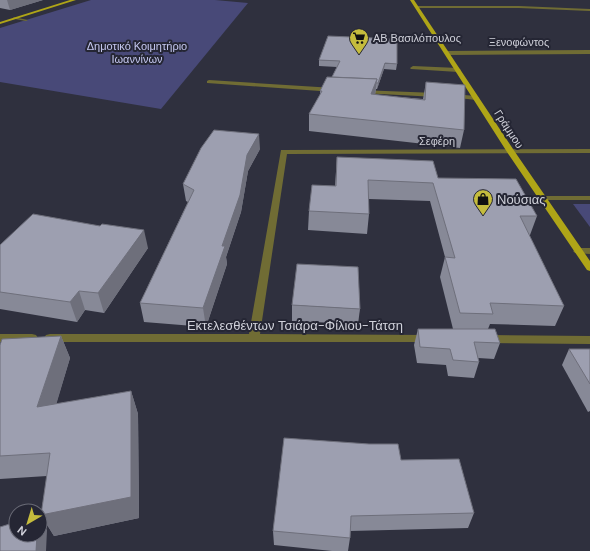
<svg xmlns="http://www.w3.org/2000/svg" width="590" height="551" font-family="'DM Sans',sans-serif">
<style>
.green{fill:#484978}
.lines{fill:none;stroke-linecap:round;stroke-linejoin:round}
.minor{fill:#706c34;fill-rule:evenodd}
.major{fill:#afa517;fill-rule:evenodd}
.wall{fill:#878997}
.shaded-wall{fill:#6e6f7b}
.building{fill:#9d9fb0;stroke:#6e6f7b}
.labels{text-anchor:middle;stroke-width:4;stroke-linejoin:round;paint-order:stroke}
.far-poi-label{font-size:11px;fill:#d0d1da;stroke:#252634;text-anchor:start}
.far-street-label{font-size:11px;fill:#d0d1da;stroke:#252634}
.far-park-label{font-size:11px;fill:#c5c8f0;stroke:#252634}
.poi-label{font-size:13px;fill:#d0d1da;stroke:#252634;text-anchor:start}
.street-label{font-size:13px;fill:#d0d1da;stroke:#252634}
</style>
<rect width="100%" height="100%" fill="#2f303e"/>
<g class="green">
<path d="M91,0H215L248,3L161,109L0,82V28Z"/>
<path d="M573,204H590V227Z"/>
</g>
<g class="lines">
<g class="minor">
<path d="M417,6H519L590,9V11L519,8H416Z"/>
<path d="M13,17L28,20L26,21L15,19Z"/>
<path d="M590,50V54L448,55L445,53L448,51Z"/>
<path d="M413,66L458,68L461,70L458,72L411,69L410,68Z"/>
<path d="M209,80L334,88L337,90L334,92L207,83V81Z"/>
<path d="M360,90L436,93L439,95L436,97L362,93L360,92Z"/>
<path d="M452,94L476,96L479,98L476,100L450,97V95Z"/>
<path d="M590,149V153L287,154L260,334L428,335L432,336L434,339L432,342H50L46,341L44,338L46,335L50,334H249L281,150Z"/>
<rect x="539" y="196" width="51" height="4"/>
<path d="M578,248H590V254L575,253L573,251Z"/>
<path d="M0,334H32L36,335L38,338L36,341L32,342H0Z"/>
<path d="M486,335L590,336V344L486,343L482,342L480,339L482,336Z"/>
</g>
<g class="major">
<path d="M70,0H76L0,24V22Z"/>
<path d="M410,0H414L515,152L590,261V271L587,270L507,152Z"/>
</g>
</g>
<g class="wall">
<path d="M0,0H43L10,10L0,8Z"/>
<path d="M319,60L397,64L396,70L384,69L377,89H376L375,95L423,99L426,82L464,130L460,148L309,131V114L320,95V91L332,77L337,67L319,66Z"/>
<path d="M260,149L248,171L241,212L226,257L227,264L206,327L144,322L140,303L188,202L186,201L183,184Z"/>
<path d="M337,157L438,178L537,216L530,235H529L564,306L555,326L490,324L488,329L500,343L494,359L478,358L479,362L474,378L448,376L446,365L417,363L414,345L418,329H453L440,277L445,257L430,201L369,199V214L367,234L308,230L309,211L335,186Z"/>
<path d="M0,245L148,248L104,313L85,310L77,322L0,309Z"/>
<path d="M292,305L360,309L358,324L292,321Z"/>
<path d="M61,336L70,358L56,404L131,391L138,414L139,518L54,536L41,515L47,476L0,479V345Z"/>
<path d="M569,349H590V411L588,412L562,365Z"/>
<path d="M401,460L474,513L468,528L350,531V538L348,551H332L274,545L273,531Z"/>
</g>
<g class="shaded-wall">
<path d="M7,0H43L10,10Z"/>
<path d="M385,63L384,69L377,89L378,83Z"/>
<path d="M377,79L375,95L371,94Z"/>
<path d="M259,134L260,149L248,171L241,212L226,257L227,264L206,327L203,308L222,246L247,155Z"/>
<path d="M144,230L148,248L104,313L98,293Z"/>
<path d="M79,291L85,310L77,322L70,302Z"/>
<path d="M61,336L70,358L49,429L37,407Z"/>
<path d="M131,391L138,414L139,518L54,536L41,515Z"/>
<path d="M40,520L47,530L46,551H36L37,535H40Z"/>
</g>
<g class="building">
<path d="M328,36L397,39V64L385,63L378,83H376L377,79L332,77L340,61L319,60Z"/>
<path d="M327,77L377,79L371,94L425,100L426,82L465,85L464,130L309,114L322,91H320Z"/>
<path d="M214,130L259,134L247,155L240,195L222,246H225L203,308L140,303L194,190L183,184L201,148Z"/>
<path d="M337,157L433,161L438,178L516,179L537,216H520L564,306L490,303L493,314L460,313L445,257L455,258L433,183L368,180L369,214L309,211L312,185L336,186Z"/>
<path d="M33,214L100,226L102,224L144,230L98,293L79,291L70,302L0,292V245Z"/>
<path d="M297,264L358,267L360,309L292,305Z"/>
<path d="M418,329H495L500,343L474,342L479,362L453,360L450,349L420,347Z"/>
<path d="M61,336L37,407L131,391V497L41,515L50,453L0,456V345L2,339Z"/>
<path d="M569,349H590V384Z"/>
<path d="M284,438L369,444H398L401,460L459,459L474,513L351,516L350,538L273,531Z"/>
<path d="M16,522V535H37L36,551H0V527Z"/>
</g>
<defs>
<symbol id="supermarket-pin" viewBox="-11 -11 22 30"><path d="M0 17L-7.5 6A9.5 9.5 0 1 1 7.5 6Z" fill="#c5bc3d" stroke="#252634"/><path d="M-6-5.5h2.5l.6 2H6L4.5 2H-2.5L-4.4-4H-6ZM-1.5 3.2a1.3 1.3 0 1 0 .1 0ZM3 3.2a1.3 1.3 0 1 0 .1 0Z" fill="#111"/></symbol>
<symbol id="shop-pin" viewBox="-11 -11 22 30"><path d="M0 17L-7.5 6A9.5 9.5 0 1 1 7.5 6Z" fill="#c5bc3d" stroke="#252634"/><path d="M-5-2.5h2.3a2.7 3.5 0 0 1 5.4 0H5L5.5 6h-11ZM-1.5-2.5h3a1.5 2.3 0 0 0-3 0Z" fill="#111"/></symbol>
</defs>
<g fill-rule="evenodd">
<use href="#supermarket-pin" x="348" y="27" width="22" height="30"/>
<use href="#shop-pin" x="472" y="188" width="22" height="30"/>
</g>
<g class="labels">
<g class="far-poi-label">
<text x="373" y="42">ΑΒ Βασιλόπουλος</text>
</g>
<g class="far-street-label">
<text x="519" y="46">Ξενοφώντος</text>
<text transform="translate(509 129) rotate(57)" y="4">Γράμμου</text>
<text x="437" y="145">Σεφέρη</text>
</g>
<g class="far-park-label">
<text x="137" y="50">Δημοτικό Κοιμητήριο<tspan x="137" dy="13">Ιωαννίνων</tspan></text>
</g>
<g class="poi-label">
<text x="497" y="204">Νούσιας</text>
</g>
<g class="street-label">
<text x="295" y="330">Εκτελεσθέντων Τσιάρα-Φίλιου-Τάτση</text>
</g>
</g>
<g transform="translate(28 523) rotate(218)"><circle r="19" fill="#252634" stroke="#696a76"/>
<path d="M0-3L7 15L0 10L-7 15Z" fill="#c5bc3d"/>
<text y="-6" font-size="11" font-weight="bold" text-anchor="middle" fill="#d0d1da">N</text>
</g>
</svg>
